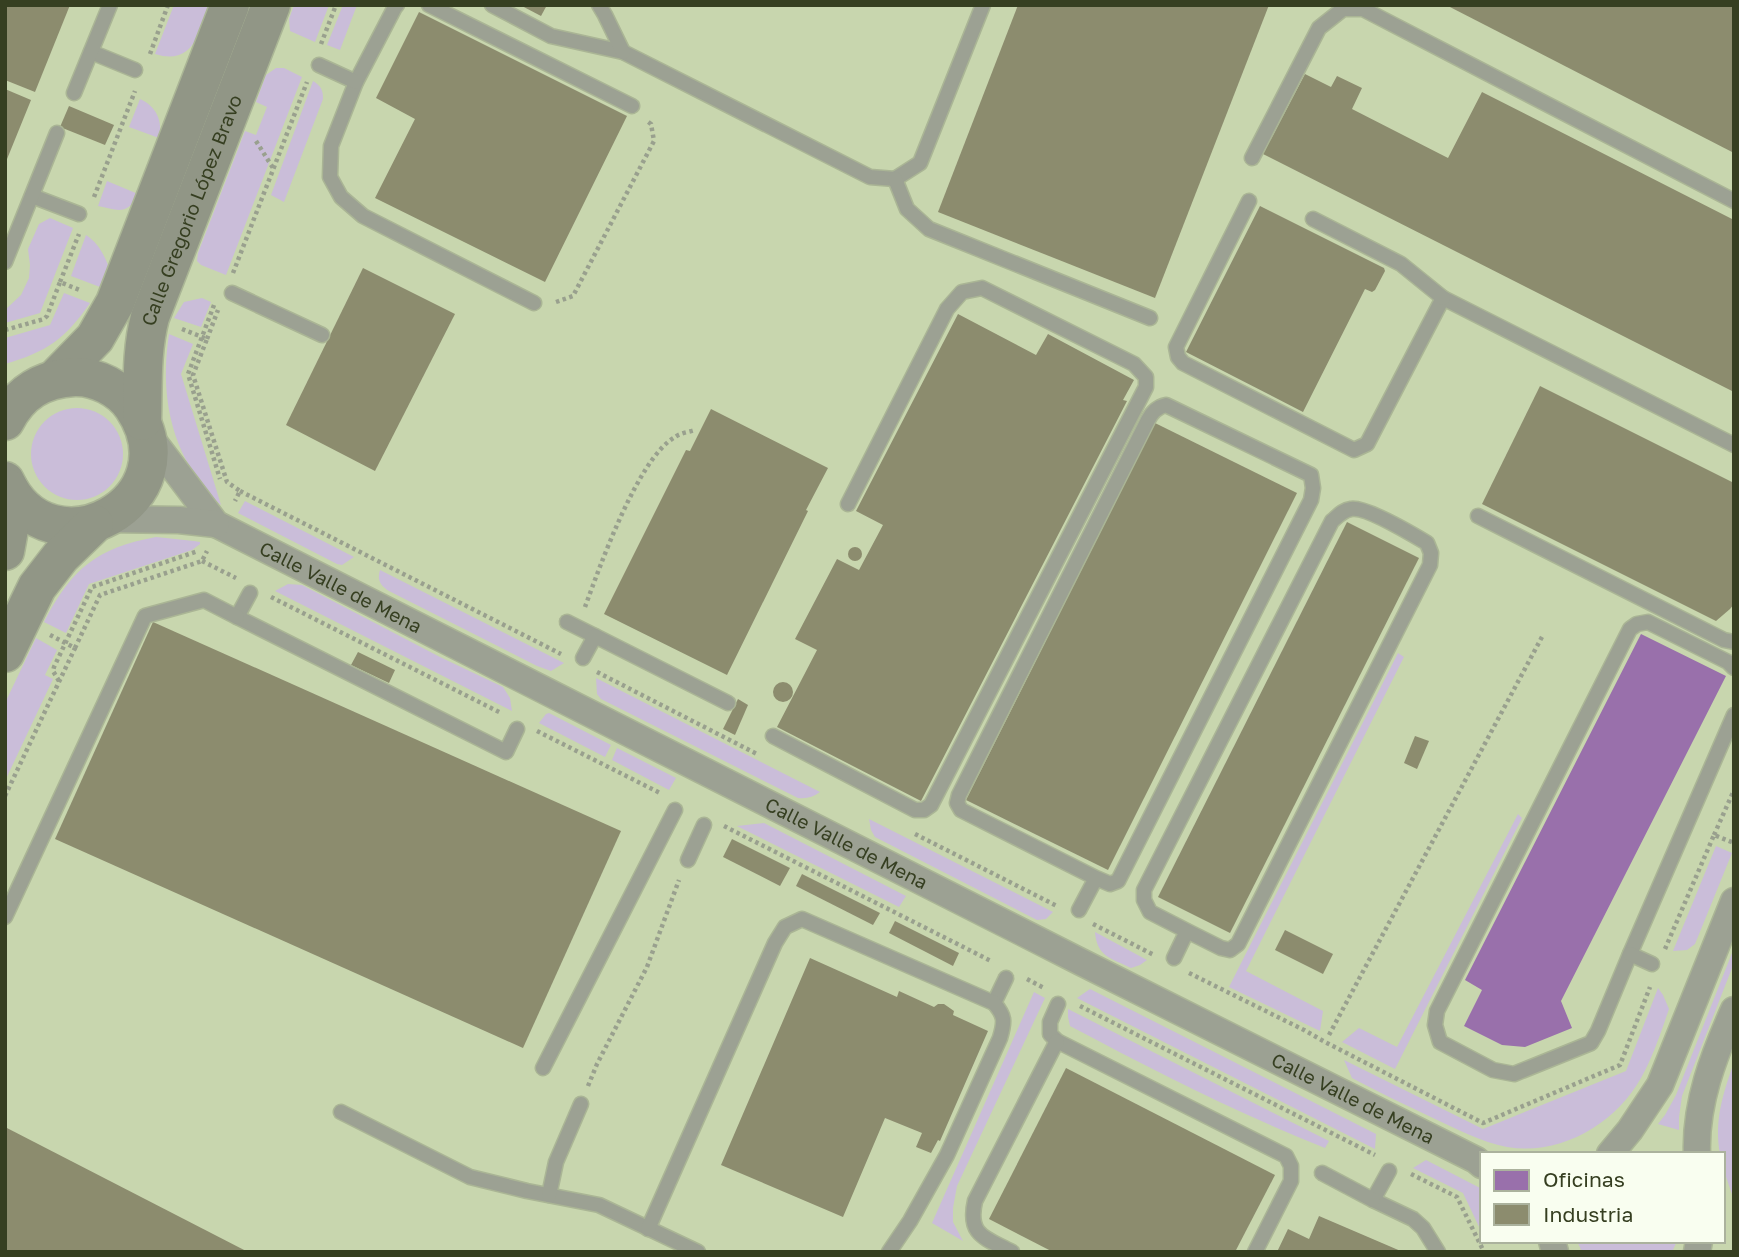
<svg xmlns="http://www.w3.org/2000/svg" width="1739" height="1257" font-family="'Golos Text',sans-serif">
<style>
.green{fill:#cabdd9}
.offices{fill:#9970ab}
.industry{fill:#8c8c6e}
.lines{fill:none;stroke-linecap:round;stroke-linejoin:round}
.lane-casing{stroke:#aab595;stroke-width:17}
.street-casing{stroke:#aab595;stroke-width:29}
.secondary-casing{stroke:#aab595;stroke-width:41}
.path{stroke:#99a08e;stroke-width:4.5;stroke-dasharray:3.5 3.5;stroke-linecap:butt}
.lane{stroke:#9ca193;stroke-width:14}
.street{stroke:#9ca193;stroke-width:26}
.secondary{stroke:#919686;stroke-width:38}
.labels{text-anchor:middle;stroke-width:7;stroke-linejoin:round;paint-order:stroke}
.street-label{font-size:19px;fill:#363f21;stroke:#f9fef0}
</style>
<rect width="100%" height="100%" fill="#c8d6ae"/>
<g class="green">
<path d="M174,5H210C200,32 193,66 155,54Z"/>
<path d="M294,5H329L315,42L290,31L289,19Z"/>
<path d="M343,5H357L340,50L327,45Z"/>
<path d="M276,68H284L302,77L226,275L201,265L197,261L198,253L245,131L256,135L267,107L256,102L266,75Z"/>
<path d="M313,81C321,86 323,90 323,99L284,202L271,195Z"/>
<path d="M140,99C156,106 163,121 159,138L129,127Z"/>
<path d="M107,181L138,194C128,216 117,210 98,206Z"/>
<path d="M50,218L73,228L40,313L5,323V310L21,295L29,278L30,265L28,249L39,224Z"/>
<path d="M86,235C98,243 103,253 108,265L100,287L71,276Z"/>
<path d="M64,293L90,303C66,338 47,352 5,364V338L50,325Z"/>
<path d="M202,298L211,302L201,327L174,318L184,302Z"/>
<path d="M169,334L193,344L181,374L221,505C216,500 209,496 204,490C198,484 194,475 190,467C166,426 162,380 169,334Z"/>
<circle cx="77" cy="454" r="46"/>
<path d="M245,501L354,557L342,565L337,564L238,513Z"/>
<path d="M156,537L194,541L200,542V544L192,550L89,584L66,633L44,622C72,568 97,548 156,537Z"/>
<path d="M380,570L564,663L551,671L537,666L389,591C380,585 377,580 380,570Z"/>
<path d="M288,584L302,585L440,657L503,687L510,698L512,711L275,591Z"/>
<path d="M36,638L57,650L45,675L53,679L5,781V703Z"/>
<path d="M1398,653L1404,657L1246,971L1323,1011L1320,1031L1229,987Z"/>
<path d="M596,678L820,792C813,797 807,799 798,798L601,699L597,694Z"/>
<path d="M549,713L611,745L605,757L539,723L546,714Z"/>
<path d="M617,748L676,778L669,790L612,760Z"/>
<path d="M1518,814L1522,818L1395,1069L1342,1042L1359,1028L1397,1047Z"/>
<path d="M869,819L1053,912L1046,919L1037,920L875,837L871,830Z"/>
<path d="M764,823L906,896L899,907L737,826Z"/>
<path d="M1716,846L1732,853L1695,944L1687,950L1673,951Z"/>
<path d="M1095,932L1147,960L1140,965L1131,968C1111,958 1097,957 1095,932Z"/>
<path d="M1734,948V963L1682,1096L1679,1117V1130L1658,1124L1665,1115L1676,1095Z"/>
<path d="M1658,988L1663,995L1669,1009C1661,1032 1653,1057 1641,1078C1615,1124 1561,1156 1507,1147C1481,1142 1457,1129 1433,1118C1406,1105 1378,1092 1352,1078L1344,1060L1483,1129L1626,1071Z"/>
<path d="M1090,989L1376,1134L1375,1149L1077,998Z"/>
<path d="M1034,992L1045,998L957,1186L953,1208V1222L963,1241L932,1223Z"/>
<path d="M1068,1009L1329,1141L1325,1148C1237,1113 1153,1070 1070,1026L1068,1017Z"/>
<path d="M1734,1062V1200L1723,1168V1154H1720C1714,1120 1723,1094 1734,1062Z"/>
<path d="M1426,1160L1482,1189V1233L1463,1193L1413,1168Z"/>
<path d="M1577,1241H1677L1672,1252H1582Z"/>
</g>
<path class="offices" d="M1641,634L1726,676L1561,1001L1572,1028L1525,1047L1502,1045L1464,1026L1482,990L1465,980Z"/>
<g class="industry">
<path d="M5,5H70L35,92L5,80Z"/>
<path d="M520,5H547L541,16Z"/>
<path d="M1018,5H1269L1155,298L938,212Z"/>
<path d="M1446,5H1734V153Z"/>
<path d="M419,12L627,116L545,282L375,198L415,119L376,98Z"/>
<path d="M1305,74L1331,87L1337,76L1362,88L1352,109L1448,158L1482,92L1734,220V392L1263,154Z"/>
<path d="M5,89L31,100L5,164Z"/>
<path d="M69,106L114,125L105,145L60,127Z"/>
<path d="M1260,206L1384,268L1385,271L1375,290L1372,292L1365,289L1303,412L1186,352Z"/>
<path d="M363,268L455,314L375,471L286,425Z"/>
<path d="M958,314L1036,355L1048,334L1134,380L1123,400L1127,401L921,801L777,727L817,650L795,639L837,559L859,570L883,525L856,511Z"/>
<path d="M1540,386L1734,483V604L1730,609L1716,621L1482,504Z"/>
<path d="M711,409L828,468L806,510L808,511L727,675L604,614L686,450L690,451Z"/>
<path d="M1155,423L1297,493L1108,870L966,800Z"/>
<path d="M1347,522L1419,558L1230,933L1158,897Z"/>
<circle cx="855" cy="554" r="7"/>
<path d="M153,622L621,831L523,1048L55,839Z"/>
<path d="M358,652L395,670L389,683L351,665Z"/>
<circle cx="783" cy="692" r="10"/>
<path d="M738,699L748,705L735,735L723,729Z"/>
<path d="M1415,736L1429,741L1417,769L1404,763Z"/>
<path d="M732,839L790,868L780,886L723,857Z"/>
<path d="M802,874L880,913L873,925L796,886Z"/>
<path d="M895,921L959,953L953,966L889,933Z"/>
<path d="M1285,930L1333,954L1323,974L1275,950Z"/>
<path d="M810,958L897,997L899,991L934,1007L938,1004H944L954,1011L953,1015L988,1031L940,1141L938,1140L931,1153L916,1147L922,1133L885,1118L843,1217L721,1165Z"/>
<path d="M1066,1068L1275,1175L1235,1252H1053L989,1219Z"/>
<path d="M5,1127L248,1252H5Z"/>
<path d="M1319,1216L1403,1252H1277L1288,1229L1309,1239Z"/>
</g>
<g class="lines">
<defs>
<g id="lane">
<path d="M397,5L395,7L356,82L331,146L330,177L341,197L363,216L534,303"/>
<path d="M429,5L632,106"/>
<path d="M492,5L551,36L623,52L870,177L895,179L920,163L983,5"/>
<path d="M599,5L605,15L623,52"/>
<path d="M91,52L135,70"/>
<path d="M319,65L356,82"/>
<path d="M74,93L110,5"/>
<path d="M1252,158L1319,28L1343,9H1363L1734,201"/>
<path d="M895,179L907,209L929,229L1150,318"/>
<path d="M32,196L79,214"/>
<path d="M1249,201L1176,347L1178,357L1183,363L1354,450L1367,444L1443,298L1734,445"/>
<path d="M1313,219L1401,264L1443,298"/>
<path d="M5,262L57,133"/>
<path d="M232,293L322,335"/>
<path d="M1478,516L1724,640L1734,642"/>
<path d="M250,593L237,617L506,752L517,729"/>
<path d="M567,622L595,636"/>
<path d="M583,658L595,636L728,703"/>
<path d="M1734,668L1728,662L1648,622L1637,624L1630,629L1437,1011L1435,1025L1440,1042L1493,1070L1514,1074L1591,1043L1598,1031L1630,954L1734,715"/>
<path d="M773,736L915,810H924L931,805L1146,387V377L1134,364L982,288L962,292L947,309L848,504"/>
<path d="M688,860L704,825"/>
<path d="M1079,910L1096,878L1110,884L1118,881L1311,500L1313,488L1311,475L1166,405C1157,407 1152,412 1148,420L959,795L957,803L961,810L1096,878"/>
<path d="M5,917L145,616L204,600L237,617"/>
<path d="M1630,954L1652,964"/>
<path d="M1174,958L1187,931L1221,948L1230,950L1238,944L1430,565L1431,553L1427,543C1412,534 1365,506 1351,509C1343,510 1338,516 1332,521L1144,890V900L1150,912L1187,931"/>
<path d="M994,1003L1006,978"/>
<path d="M1058,1004L1050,1022V1034L1057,1041L1286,1156L1291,1166V1181L1255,1252"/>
<path d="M543,1068L675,810"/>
<path d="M341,1112L470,1177L527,1191L599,1205L698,1252"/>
<path d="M1389,1171L1373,1200L1413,1219L1423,1228L1438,1252"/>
<path d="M1322,1173L1373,1200"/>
<path d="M549,1195L556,1162L581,1104"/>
<path d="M648,1229L775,943L785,927L802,919L994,1003C1005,1016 1005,1021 1000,1038L947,1155L910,1221L889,1252"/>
<path d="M1012,1252C986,1238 967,1236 975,1201L1057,1041"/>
</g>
<g id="street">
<path id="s1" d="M147,433L216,524L1081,962L1476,1160L1482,1165"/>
<path d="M106,519L179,520L216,524"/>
<path d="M1610,1154L1630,1130L1660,1085L1734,901"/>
<path d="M1697,1154C1695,1103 1714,1055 1734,1010"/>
<path d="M1552,1241L1555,1252"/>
<path d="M1697,1252L1699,1241"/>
</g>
<g id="secondary">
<path d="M56,378L95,338L115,303L230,5"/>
<path d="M5,421C20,392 42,379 74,377C96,376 121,389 133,407C196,501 50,579 5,481"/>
<path id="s2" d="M142,421C143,386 141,351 150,317L271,5"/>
<path d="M5,551L9,529V489"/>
<path d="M5,653L37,587L61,556L94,524"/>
</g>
</defs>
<use href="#lane" class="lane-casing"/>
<use href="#street" class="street-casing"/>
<use href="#secondary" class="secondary-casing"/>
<g class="path">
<path d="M321,44L336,5"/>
<path d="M150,54L168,5"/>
<path d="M256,141L273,168"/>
<path d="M94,197L135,91"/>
<path d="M233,273L307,82"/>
<path d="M60,282L79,234"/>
<path d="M556,302L573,296L654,141L651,124L647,121"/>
<path d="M214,305L188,374L220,479"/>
<path d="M182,329L207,339L193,375L227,482L240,491L235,501"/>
<path d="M5,330L44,319L47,316L60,282L82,291"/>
<path d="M207,339L218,310"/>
<path d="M240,491L561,654"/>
<path d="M202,561L236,578"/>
<path d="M271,597L501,713"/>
<path d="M585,607C600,566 638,458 675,437C680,433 689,432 695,430"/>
<path d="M50,635L75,648L100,595L202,561L207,551"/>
<path d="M597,672L757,754"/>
<path d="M59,681L53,671L54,667L92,587L198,551"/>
<path d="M537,731L660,793"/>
<path d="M5,796L75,648"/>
<path d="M724,826L991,961"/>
<path d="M915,834L1057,906"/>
<path d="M1714,835L1734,790"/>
<path d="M1093,924L1154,955"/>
<path d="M1665,949L1714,835L1734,843"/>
<path d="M1189,973L1304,1030L1325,1042L1483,1123L1620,1065L1650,987"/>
<path d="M1027,979L1044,988"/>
<path d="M1080,1006L1375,1155"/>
<path d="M1329,1035L1543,635"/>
<path d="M588,1086L597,1064L647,967L679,880"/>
<path d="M1411,1174L1457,1197L1484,1252"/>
</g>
<use href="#lane" class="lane"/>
<use href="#street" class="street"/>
<use href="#secondary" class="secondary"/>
</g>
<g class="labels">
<g class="street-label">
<text dy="7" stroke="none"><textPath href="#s2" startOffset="219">Calle Gregorio López Bravo</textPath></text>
<text dy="7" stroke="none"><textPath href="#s1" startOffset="254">Calle Valle de Mena</textPath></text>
<text dy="7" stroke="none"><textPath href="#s1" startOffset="821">Calle Valle de Mena</textPath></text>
<text dy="7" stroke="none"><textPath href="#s1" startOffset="1388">Calle Valle de Mena</textPath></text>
</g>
</g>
<rect width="1739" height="1257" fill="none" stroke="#363f21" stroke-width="14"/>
<rect x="1480" y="1152" width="245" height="91" fill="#f9fef0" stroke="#abb29d" stroke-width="2"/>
<rect x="1494" y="1170" width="35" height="21" fill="#9970ab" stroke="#abb29d" stroke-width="2"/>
<text x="1543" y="1187" font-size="21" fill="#363f21">Oficinas</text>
<rect x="1494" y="1204" width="35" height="21" fill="#8c8c6e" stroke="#abb29d" stroke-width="2"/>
<text x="1543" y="1222" font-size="21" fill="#363f21">Industria</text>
</svg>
